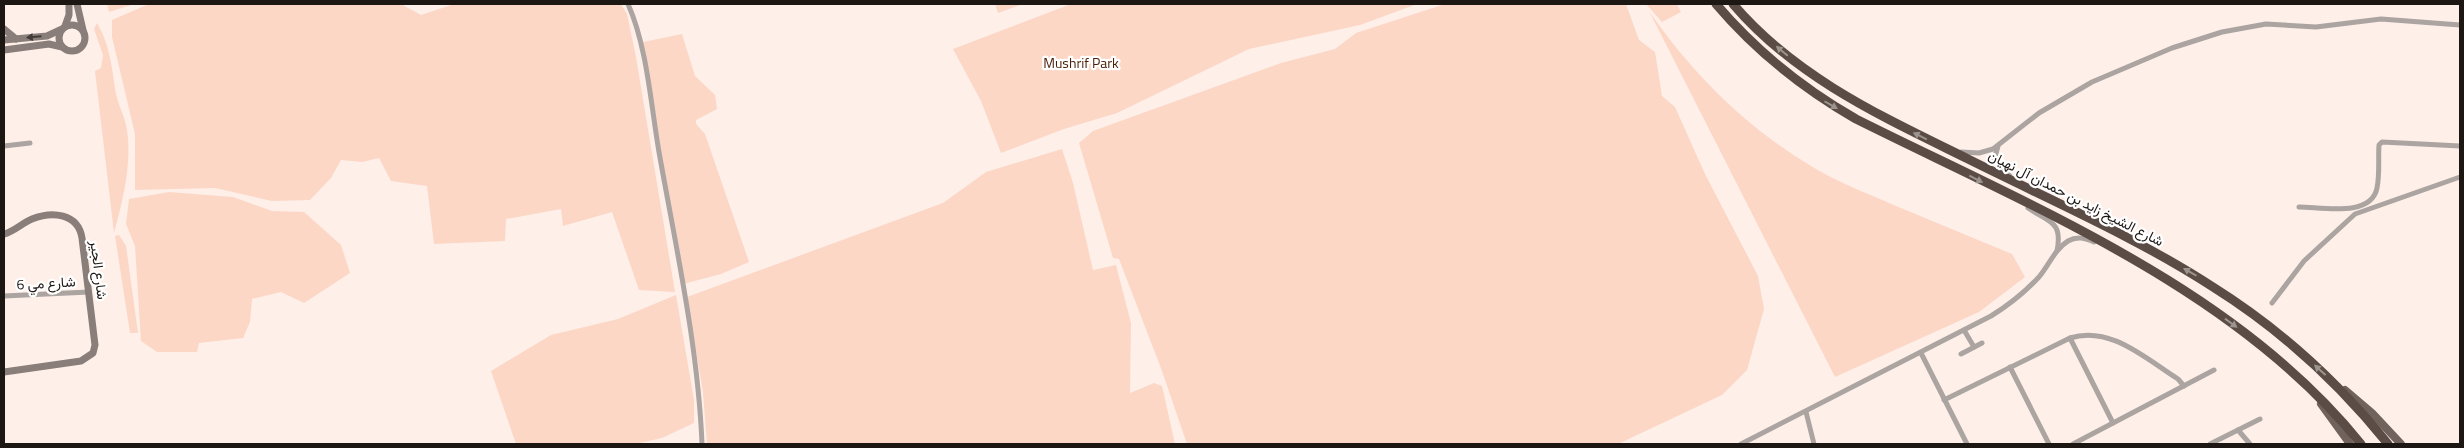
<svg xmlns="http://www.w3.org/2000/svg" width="2464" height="448" font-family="'Titillium Web',Vazirmatn,sans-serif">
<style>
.green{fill:#fcd7c6}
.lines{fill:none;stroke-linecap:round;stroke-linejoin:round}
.street{stroke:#aba4a1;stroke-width:5}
.secondary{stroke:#897e79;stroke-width:7}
.primary{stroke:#70635e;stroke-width:8}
.highway{stroke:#5b4d46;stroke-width:9}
.oneway{fill:#433b37}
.oneway2{fill:#9d9490}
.labels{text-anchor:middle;stroke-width:4.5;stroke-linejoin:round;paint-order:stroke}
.park-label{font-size:14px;fill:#471c04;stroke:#fff}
.street-label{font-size:14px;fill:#1d1714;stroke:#fff}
</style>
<rect width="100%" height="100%" fill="#feefe9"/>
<g class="green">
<path d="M107,4H134L109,12Z"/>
<path d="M149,4H401L421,15L454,4H621L627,14L636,57L675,292L639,290L612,212L563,226L561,209L506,219L505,241L434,244L427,186L391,181L379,158L362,162L341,160L331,178L310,200L272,201L215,188L135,190V134L112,37V20Z"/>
<path d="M995,4H1023L998,13Z"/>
<path d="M1071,4H1417L1360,25L1249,49L1117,113L1064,129L1001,153L981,101L953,49Z"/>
<path d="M1445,4H1626L1639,40L1655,52L1662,96L1675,107L1705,174L1758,276L1764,309L1747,370L1722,395L1618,444H1187L1162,371L1119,259L1113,258L1079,143L1093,131L1281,63L1335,49L1356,33Z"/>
<path d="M1646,4H1677L1681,12L1662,22Z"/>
<path d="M1649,11C1693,75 1749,130 1816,169C1842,184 1869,194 1896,206C1935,222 1973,238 2012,254L2025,277L1979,312L1835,377Z"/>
<path d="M97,23C109,43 112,66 115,89C117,103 125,116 127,130C132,164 123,200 114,233L95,71L101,68L103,55L94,29Z"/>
<path d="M682,34L695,76L715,95L717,109L696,120V124L705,134L749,262L721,274L683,284L643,42Z"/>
<path d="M1062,149L1073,183L1093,270L1116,265L1131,323L1130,393L1154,383L1162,386L1175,444H707L703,392L687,297L943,203L986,172Z"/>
<path d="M169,192L233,197L272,211L304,212L341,245L350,273L304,303L281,292L252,299L250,322L243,338L199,343L197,352H157L141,341L135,246L126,224L129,199Z"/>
<path d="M119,235L126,246L138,333H130L115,236Z"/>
<path d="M676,295L694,400V423L662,438L635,444H516L491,371L551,335L618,319Z"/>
</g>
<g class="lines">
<g class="street">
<path d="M628,4C647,46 651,106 659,152C676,248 698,346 702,444"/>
<path d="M4,146L30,143"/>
<path d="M1998,146L1994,161L2010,176"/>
<path d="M1961,152L1979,153L1993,149L2039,113L2092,82L2172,48L2222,32L2266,24L2316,27L2381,19L2460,25"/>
<path d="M2299,207C2321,207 2371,218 2377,188C2380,174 2378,159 2379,145L2382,142L2460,146"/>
<path d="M2028,208C2049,222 2063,221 2057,251"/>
<path d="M4,296L89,292"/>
<path d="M2272,303L2304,261L2355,214L2460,177"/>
<path d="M1964,330L1974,347"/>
<path d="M2070,338L2113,423"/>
<path d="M1921,353L1967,444"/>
<path d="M1961,354L1982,343"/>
<path d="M2010,367L2049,444"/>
<path d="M1944,400L2070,338C2110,325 2146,359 2178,379L2184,386"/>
<path d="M1806,412L1814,444"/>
<path d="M2238,430L2250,444"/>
<path d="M1741,444L1991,316C2009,305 2025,292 2039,277C2049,265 2055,249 2068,241C2077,236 2085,238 2094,242"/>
<path d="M2073,444L2214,370"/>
<path d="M2210,444L2260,419"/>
</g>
<g class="secondary">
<path d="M77,4L83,30"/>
<circle cx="72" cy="38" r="13"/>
<path d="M65,26L69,15V4"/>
<path d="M4,29L16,39"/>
<path d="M4,40L47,36L62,29"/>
<path d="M4,50L49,44L62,47"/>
<path d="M4,234C15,231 22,223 32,219C52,211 78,213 82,238L95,345L93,353L81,361L4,372"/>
</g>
<g class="primary">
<path d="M2345,390L2372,413L2401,444"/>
<path d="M2321,404L2350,444"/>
</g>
<g class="highway">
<path d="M1716,4C1756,51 1802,88 1856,119C2030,206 2236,288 2361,444"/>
<path d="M1733,4C1796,78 1883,117 1968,159C2050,200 2136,237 2213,287C2280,329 2339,383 2388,444"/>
</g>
</g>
<defs><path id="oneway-solid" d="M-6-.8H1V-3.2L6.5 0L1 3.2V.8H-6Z" transform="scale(1.25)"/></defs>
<use class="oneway" href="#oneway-solid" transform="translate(34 37) rotate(175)"/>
<g class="oneway2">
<use href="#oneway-solid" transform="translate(1782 51) rotate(-140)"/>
<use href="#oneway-solid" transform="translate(1831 105) rotate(30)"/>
<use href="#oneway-solid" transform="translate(1920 136) rotate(-154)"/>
<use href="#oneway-solid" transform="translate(1976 179) rotate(27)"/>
<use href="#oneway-solid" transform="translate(2190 272) rotate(-150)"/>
<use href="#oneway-solid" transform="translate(2231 323) rotate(36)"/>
<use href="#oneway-solid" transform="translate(2320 370) rotate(-138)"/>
</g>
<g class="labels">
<g class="park-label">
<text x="1081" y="68">Mushrif Park</text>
</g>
<g class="street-label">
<text transform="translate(2076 198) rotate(27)" y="5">شارع الشيخ زايد بن حمدان آل نهيان</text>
<text transform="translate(99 270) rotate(83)" y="5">شارع الجير</text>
<text transform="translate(46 283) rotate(-3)" y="5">شارع مي 6</text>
</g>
</g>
<rect width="2464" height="448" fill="none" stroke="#1d1714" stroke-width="10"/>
</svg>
